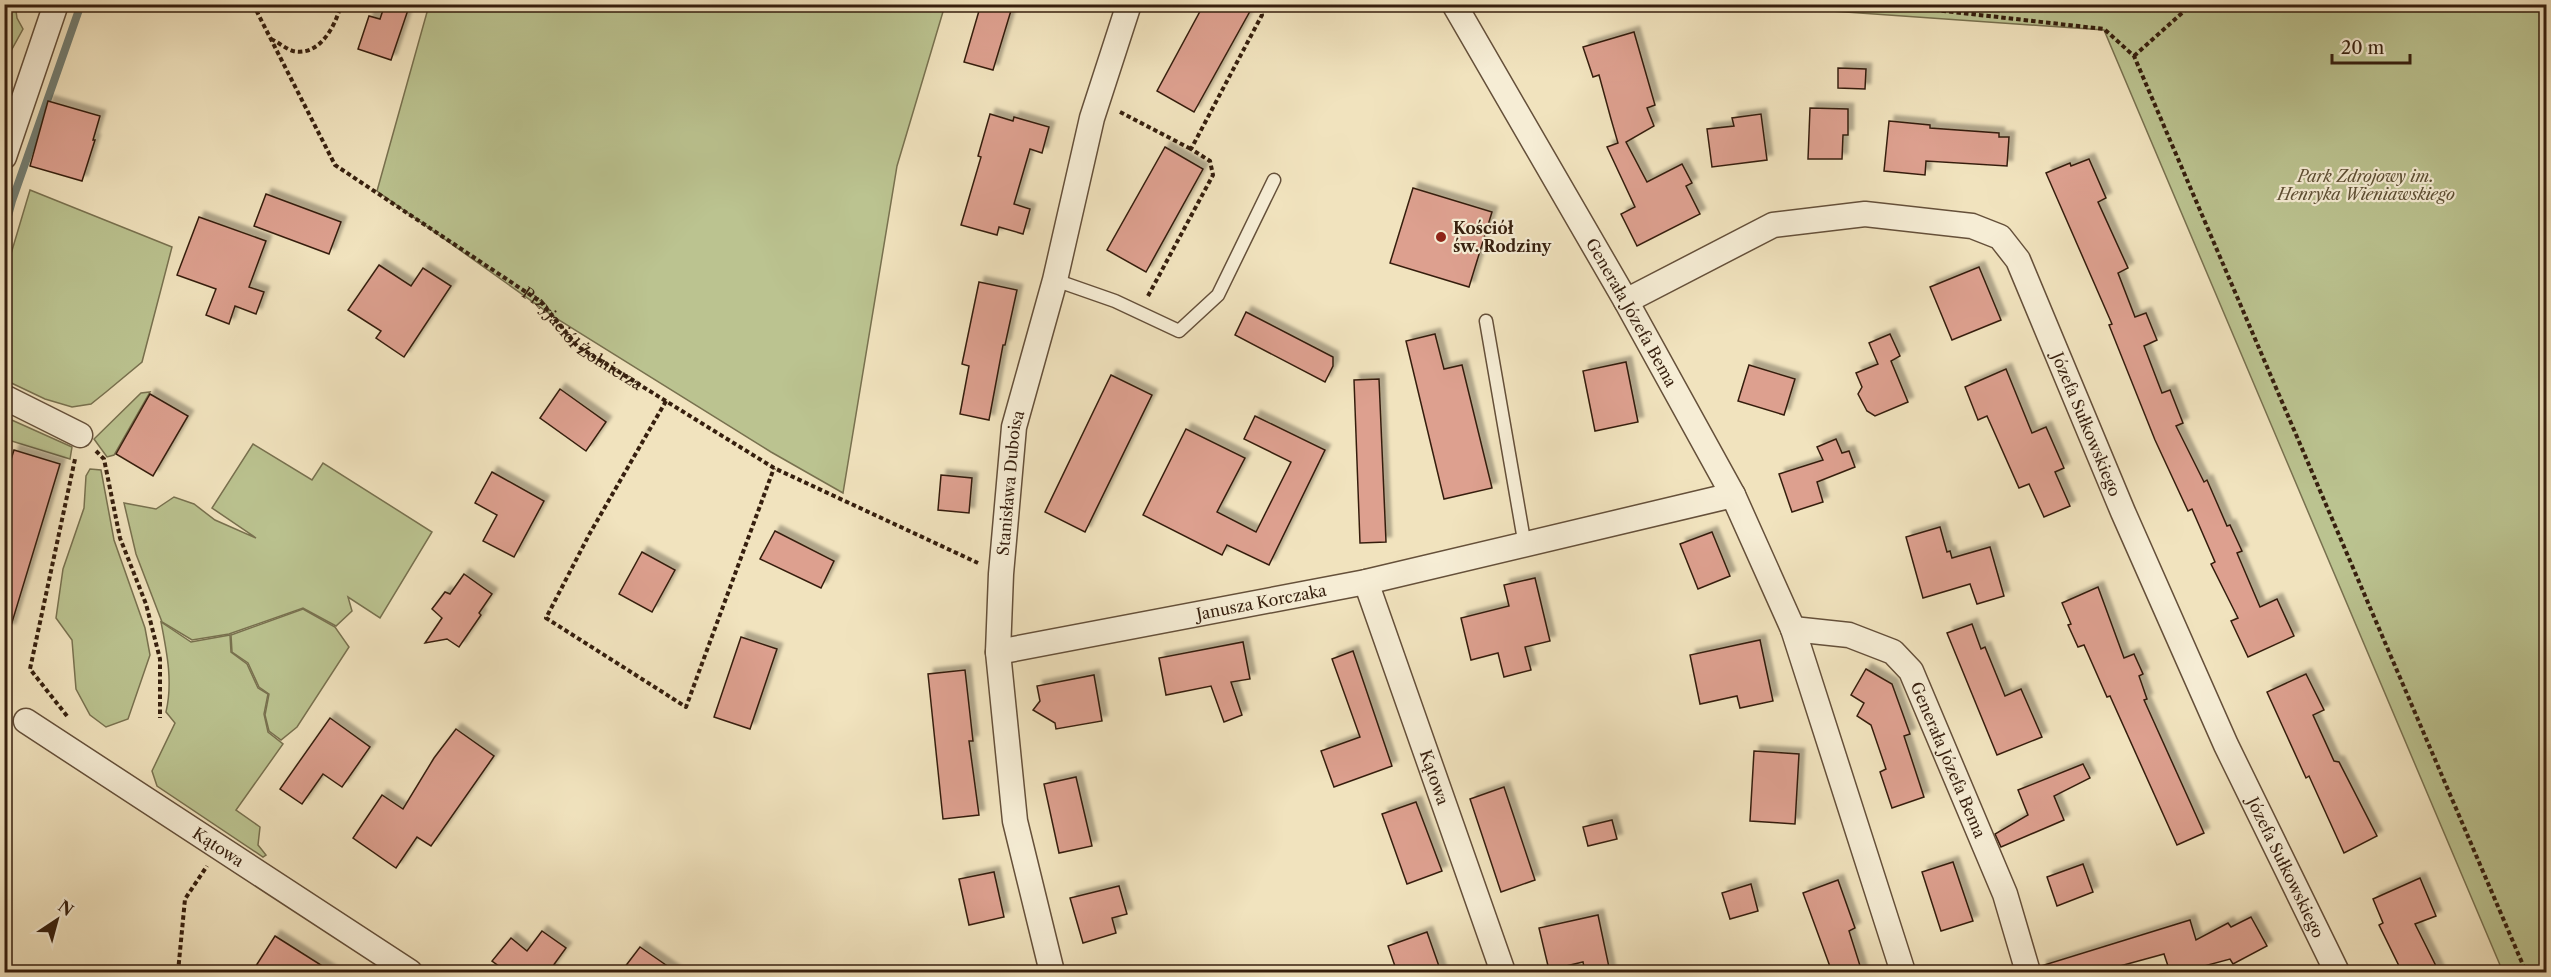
<svg xmlns="http://www.w3.org/2000/svg" width="2551" height="977" font-family="'Libre Caslon Text',serif">
<style>
.green{fill:#bbc390;stroke:#78714f;stroke-width:1.5}
.lines{fill:none;stroke-linecap:round;stroke-linejoin:round}
.stream{stroke:#737e73;stroke-width:8}
.building{fill:#dda08f;stroke:#361f0e;stroke-width:1.5;filter:url(#shadow)}
.service-casing{stroke:#65503a;stroke-width:15}
.minor-casing{stroke:#65503a;stroke-width:27}
.path{stroke:#361f0e;stroke-width:4;stroke-dasharray:4.5 3;stroke-linecap:butt}
.service{stroke:#f6edd5;stroke-width:12}
.minor{stroke:#f6edd5;stroke-width:24}
.poi-dot{fill:#8f2418;stroke:#f6edd5;stroke-width:2}
.labels{text-anchor:middle;stroke-width:4.5;stroke-linejoin:round;paint-order:stroke}
.park-label{font-size:16px;font-style:italic;fill:#5e5035;stroke:#f6edd5}
.poi-label{font-size:16px;font-weight:bold;fill:#361f0e;stroke:#f6edd5;text-anchor:start}
.street-label{font-size:16px;fill:#361f0e;stroke:#f6edd5}
</style>
<defs>
<filter id="shadow"><feDropShadow dx="5.5" dy="-5.5" stdDeviation="1.5" flood-color="#0004"/></filter>
</defs>
<rect width="100%" height="100%" fill="#f1e3be"/>
<filter id="stains"><feTurbulence type="fractalNoise" baseFrequency=".00333" numOctaves="4"/><feColorMatrix values="0 0 0 0 .2 0 0 0 0 .09 0 0 0 0 .02 0 0 0 .5 -.17"/></filter>
<radialGradient id="worn" r=".72"><stop offset=".6" stop-color="#630" stop-opacity="0"/><stop offset="1" stop-color="#630" stop-opacity=".3"/></radialGradient>
<g class="green">
<path d="M5,5L16,11L17,18L23,29L11,51L7,96L5,103Z"/>
<path d="M429,5H945L897,166L843,493L771,452L554,317L377,191Z"/>
<path d="M1744,5H2546V972H2503L2104,30Z"/>
<path d="M30,190L172,247L142,362L106,392L91,404L72,407L45,399L5,380V274Z"/>
<path d="M150,392L114,455L107,457L94,439L141,393Z"/>
<path d="M5,417L72,447L70,459L5,439Z"/>
<path d="M253,444L312,480L323,463L432,532L380,618L348,597L352,611L336,626L303,608L229,634L192,640L162,622L136,554L124,503L156,509L174,497L194,504L215,520L256,538L212,508Z"/>
<path d="M90,469L101,470L114,540L145,628L150,655L128,719L106,727L90,715L76,689L72,640L56,618L63,569L84,508L86,476Z"/>
<path d="M303,609L335,627L349,647L297,727L281,740L269,731L265,715L269,694L259,687L248,663L232,652L231,635Z"/>
<path d="M161,622L191,642L230,635L231,652L247,664L258,688L268,694L264,714L268,732L283,744L236,810L260,827L258,845L266,855L263,857L157,786L152,771L175,723L166,712C173,682 167,653 161,622Z"/>
</g>
<g class="lines">
<path class="stream" d="M4,231L12,201L81,4"/>
</g>
<g class="building">
<path d="M385,4H410L391,60L358,49L369,16L380,19Z"/>
<path d="M981,4H1013L993,70L964,62Z"/>
<path d="M1204,4H1254L1194,112L1157,91Z"/>
<path d="M1634,32L1655,105L1647,108L1654,126L1626,142L1647,182L1682,164L1692,183L1686,186L1700,214L1637,246L1621,214L1635,207L1607,147L1618,143L1611,119L1599,75L1593,77L1583,47Z"/>
<path d="M1838,68L1866,69L1865,89L1838,88Z"/>
<path d="M48,101L100,116L93,140H95L82,181L30,166Z"/>
<path d="M1810,108L1848,109V135H1843L1842,159H1808Z"/>
<path d="M990,114L1013,121L1014,117L1049,127L1042,153L1030,149L1014,204L1030,209L1023,234L999,227L997,235L961,225L981,157L978,156Z"/>
<path d="M1761,114L1767,160L1712,167L1707,129L1734,126L1732,118Z"/>
<path d="M1889,121L1930,125V128L1999,133V137H2009L2007,166L1926,161L1925,175L1884,171Z"/>
<path d="M1165,147L1203,169L1146,272L1107,250Z"/>
<path d="M2089,159L2106,198L2098,202L2128,268L2118,273L2135,317L2146,313L2157,340L2144,346L2162,393L2170,390L2183,423L2176,426L2204,482L2207,480L2227,526L2230,525L2242,551L2237,553L2260,607L2277,599L2294,636L2248,657L2231,621L2238,618L2211,564L2215,562L2192,509L2188,511L2155,440L2109,325L2112,324L2046,173L2070,163L2071,166Z"/>
<path d="M1413,188L1492,212L1469,287L1390,263Z"/>
<path d="M266,194L341,222L329,254L254,226Z"/>
<path d="M199,217L266,241L249,287L264,292L256,314L235,306L229,324L206,315L216,289L177,275Z"/>
<path d="M379,265L411,286L423,268L451,286L404,357L376,338L381,331L348,310Z"/>
<path d="M1979,267L2001,320L1952,340L1930,287Z"/>
<path d="M979,282L1017,290L1005,345H1003L989,420L960,414L969,366L962,364Z"/>
<path d="M1246,312L1333,357V366L1325,382L1235,335Z"/>
<path d="M1435,334L1444,369L1462,365L1492,488L1444,499L1406,341Z"/>
<path d="M1890,334L1900,356L1891,361L1908,402L1875,416L1867,411L1858,394L1862,387L1856,373L1878,364L1869,343Z"/>
<path d="M1626,362L1638,422L1595,431L1583,371Z"/>
<path d="M1749,365L1795,379L1784,415L1738,401Z"/>
<path d="M2006,369L2032,433L2046,427L2064,468L2055,472L2070,506L2044,517L2029,484L2019,488L1987,416L1978,420L1965,387Z"/>
<path d="M1111,375L1152,395L1085,532L1045,512Z"/>
<path d="M1379,379L1386,542L1360,543L1354,380Z"/>
<path d="M560,389L606,422L586,451L540,418Z"/>
<path d="M150,394L188,416L153,476L116,454Z"/>
<path d="M1255,416L1325,450L1269,565L1227,545L1222,555L1143,515L1186,429L1245,458L1217,512L1256,532L1291,462L1244,439Z"/>
<path d="M1836,439L1842,453L1849,451L1855,467L1817,482L1823,502L1792,512L1779,474L1823,460L1817,447Z"/>
<path d="M14,450L60,464L10,629L4,628V482Z"/>
<path d="M492,472L544,501L514,557L483,541L497,515L475,503Z"/>
<path d="M941,475L972,478L969,513L938,510Z"/>
<path d="M1940,527L1947,552L1950,551L1952,558L1990,547L2004,596L1977,604L1970,584L1923,598L1906,537Z"/>
<path d="M775,531L834,561L821,588L760,559Z"/>
<path d="M1712,532L1730,576L1698,589L1680,544Z"/>
<path d="M642,552L675,570L652,612L619,594Z"/>
<path d="M464,574L492,594L479,613L481,615L459,647L447,639L425,643L442,618L432,609L445,592L450,594Z"/>
<path d="M1535,578L1550,641L1525,647L1531,670L1504,677L1498,653L1471,660L1461,618L1509,606L1504,585Z"/>
<path d="M2098,587L2124,658L2134,654L2143,674L2139,676L2147,699L2144,700L2204,833L2177,845L2110,696L2107,697L2084,645L2078,647L2068,625L2071,624L2062,603Z"/>
<path d="M1972,624L1981,649L1985,647L2005,696L2021,689L2042,737L1997,755L1947,633Z"/>
<path d="M741,637L777,649L750,729L714,717Z"/>
<path d="M1760,640L1773,701L1740,708L1737,696L1700,704L1690,655Z"/>
<path d="M1243,642L1250,679L1231,682L1242,715L1224,722L1211,686L1166,695L1159,658Z"/>
<path d="M1353,651L1392,766L1334,787L1321,751L1360,737L1332,659Z"/>
<path d="M1866,669L1892,684L1910,734L1904,736L1924,797L1892,808L1880,772L1886,769L1871,725L1857,716L1864,703L1851,695Z"/>
<path d="M965,670L973,741H969L979,815L943,819L928,674Z"/>
<path d="M2306,674L2324,710L2313,715L2334,761L2339,762L2377,836L2344,853L2309,776L2306,778L2267,692Z"/>
<path d="M1094,675L1102,721L1056,729L1055,723L1033,710L1040,701L1037,686Z"/>
<path d="M330,718L370,747L342,787L323,774L302,804L280,789Z"/>
<path d="M456,729L494,756L431,846L417,837L396,868L353,838L382,795L403,809L434,758Z"/>
<path d="M1754,751L1799,754L1795,824L1750,821Z"/>
<path d="M2083,764L2090,778L2054,796L2064,820L2001,847L1995,834L2028,815L2018,790Z"/>
<path d="M1076,777L1092,846L1059,853L1044,784Z"/>
<path d="M1504,787L1535,880L1501,892L1470,799Z"/>
<path d="M1416,802L1442,871L1407,884L1382,814Z"/>
<path d="M1612,820L1617,839L1588,846L1583,827Z"/>
<path d="M1953,862L1973,921L1941,931L1922,872Z"/>
<path d="M2083,864L2093,892L2057,906L2047,877Z"/>
<path d="M994,872L1004,917L969,925L959,879Z"/>
<path d="M2420,878L2436,916L2415,924L2439,972H2402L2379,925L2383,923L2373,899Z"/>
<path d="M1838,880L1855,928L1849,931L1862,972H1832L1803,893Z"/>
<path d="M1751,884L1758,911L1730,919L1722,893Z"/>
<path d="M1119,886L1127,914L1112,918L1116,933L1083,943L1070,898Z"/>
<path d="M1598,915L1610,972H1585L1583,962L1549,970L1539,928Z"/>
<path d="M2251,917L2267,946L2233,964L2230,959L2182,972H2170L2164,954L2109,969L2110,972H2042L2041,966L2190,920L2196,940L2228,923L2231,927Z"/>
<path d="M542,931L566,948L550,970L554,972H507L492,961L511,938L527,951Z"/>
<path d="M1427,932L1441,972H1397L1388,946Z"/>
<path d="M275,936L332,972H252Z"/>
<path d="M640,947L676,972H621Z"/>
</g>
<g class="lines">
<defs>
<g id="service">
<path d="M1055,280L1115,301L1179,331L1218,295L1274,180"/>
<path d="M1486,321L1525,546"/>
</g>
<g id="minor">
<path id="s2" d="M1454,4L1626,301L1733,495L1793,629L1903,972"/>
<path d="M4,157L56,4"/>
<path id="s3" d="M1626,301L1773,225L1865,214L1972,226L2000,237L2018,260L2123,512L2226,745L2337,972"/>
<path d="M4,397L80,435"/>
<path id="s4" d="M1366,582L1503,972"/>
<path id="s5" d="M1793,629L1849,635L1893,652L1911,671L2005,894L2028,972"/>
<path id="s6" d="M998,652L1366,582L1733,495"/>
<path id="s7" d="M26,721L410,972"/>
<path id="s8" d="M1052,972L1015,821L998,652L1001,574L1014,427L1055,280L1092,118L1129,4"/>
</g>
</defs>
<use href="#service" class="service-casing"/>
<use href="#minor" class="minor-casing"/>
<g class="path">
<path id="s1" d="M253,4L335,165L541,302L577,346L774,468L978,563"/>
<path d="M1882,4L2104,29L2134,56L2526,972"/>
<path d="M271,39C278,42 286,49 293,51C320,57 336,25 341,4"/>
<path d="M2134,56L2192,4"/>
<path d="M1120,112L1191,149"/>
<path d="M1148,296L1213,175L1210,161L1191,149L1262,15L1260,4"/>
<path d="M666,401L590,533L546,618L686,707L774,468"/>
<path d="M96,451L104,459L120,538L146,604L160,659V718"/>
<path d="M67,716L30,669L75,459"/>
<path d="M178,972L185,899L207,866"/>
</g>
<use href="#service" class="service"/>
<use href="#minor" class="minor"/>
</g>
<circle class="poi-dot" cx="1441" cy="237" r="6"/>
<g class="labels">
<g class="park-label">
<text x="2366" y="182">Park Zdrojowy im.<tspan x="2366" dy="18">Henryka Wieniawskiego</tspan></text>
</g>
<g class="poi-label">
<text x="1453" y="234">Kościół<tspan x="1453" dy="18">św. Rodziny</tspan></text>
</g>
<g class="street-label">
<text dy="6" stroke="none"><textPath href="#s2" startOffset="356">Generała Józefa Bema</textPath></text>
<text dy="6" stroke="none"><textPath href="#s1" startOffset="484">Przyjaciół Żołnierza</textPath></text>
<text dy="6" stroke="none"><textPath href="#s3" startOffset="603">Józefa Sułkowskiego</textPath></text>
<text dy="6" stroke="none"><textPath href="#s8" startOffset="495">Stanisława Duboisa</textPath></text>
<text dy="6" stroke="none"><textPath href="#s6" startOffset="268">Janusza Korczaka</textPath></text>
<text dy="6" stroke="none"><textPath href="#s5" startOffset="226">Generała Józefa Bema</textPath></text>
<text dy="6" stroke="none"><textPath href="#s4" startOffset="207">Kątowa</textPath></text>
<text dy="6" stroke="none"><textPath href="#s7" startOffset="230">Kątowa</textPath></text>
<text dy="6" stroke="none"><textPath href="#s3" startOffset="1089">Józefa Sułkowskiego</textPath></text>
</g>
</g>
<rect width="2551" height="977" fill="none" stroke="#f1e3be" stroke-width="24"/>
<rect x="6" y="6" width="2539" height="965" fill="none" stroke="#361f0e" stroke-width="3"/>
<rect x="12" y="12" width="2527" height="953" fill="none" stroke="#361f0e" stroke-width="1.5"/>
<g transform="translate(57 920) rotate(36)" stroke="#f6edd5" stroke-width="4.5" paint-order="stroke">
<path d="M0-4.5L10 22L0 15L-10 22Z" fill="#361f0e"/>
<text y="-9" font-size="16" font-weight="bold" text-anchor="middle" fill="#361f0e">N</text>
</g>
<path d="M2332 54v9h78v-9" fill="none" stroke="#361f0e" stroke-width="3"/>
<text x="2341" y="54" font-size="18" fill="#361f0e" stroke="#f6edd5" stroke-width="4.5" paint-order="stroke">20 m</text>
<rect width="100%" height="100%" filter="url(#stains)"/>
<rect width="100%" height="100%" fill="url(#worn)"/>
</svg>
